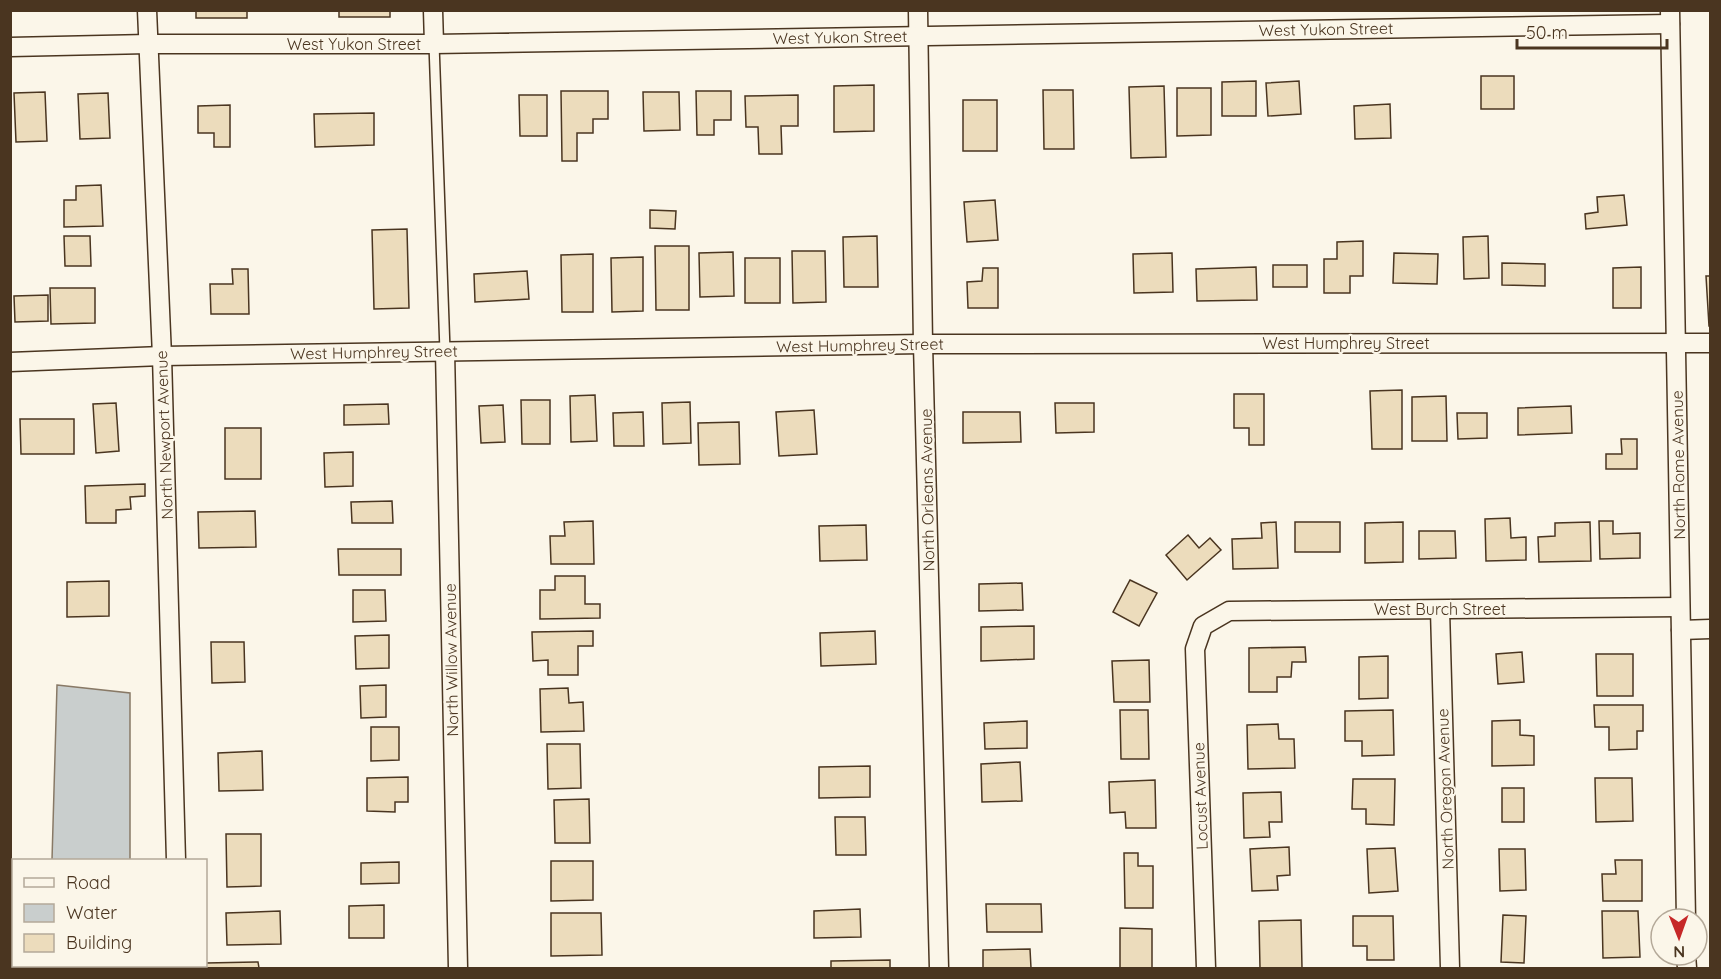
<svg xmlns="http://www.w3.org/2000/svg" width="1721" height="979" font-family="Quicksand,sans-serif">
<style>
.water{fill:#c9cecd;stroke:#887966;stroke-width:1.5}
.building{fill:#ecdcbc;stroke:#4a3520;stroke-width:1.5}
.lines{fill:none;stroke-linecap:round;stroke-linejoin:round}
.lane-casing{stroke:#4a3520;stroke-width:12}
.street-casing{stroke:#4a3520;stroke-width:21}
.lane{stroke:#fbf6e9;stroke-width:9}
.street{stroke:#fbf6e9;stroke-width:18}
.labels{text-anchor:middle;stroke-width:4.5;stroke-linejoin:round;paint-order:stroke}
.street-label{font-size:16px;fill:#4a3520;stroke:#fbf6e9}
</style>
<rect width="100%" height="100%" fill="#fbf6e9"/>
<g class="water">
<path d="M57,685L130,693V860H52Z"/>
<rect x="50" y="966" width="80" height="2"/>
</g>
<g class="building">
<rect x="196" y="10" width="51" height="8"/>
<rect x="339" y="10" width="51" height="7"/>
<rect x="1481" y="76" width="33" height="33"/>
<path d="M1256,81V116H1222V82Z"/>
<path d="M1299,81L1301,114L1268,116L1266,83Z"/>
<path d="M874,85V131L834,132V86Z"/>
<path d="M1164,86L1166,157L1131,158L1129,87Z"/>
<path d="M1177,88H1211V135L1177,136Z"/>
<path d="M1043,90H1073L1074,149H1044Z"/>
<path d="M561,91H608V119H593V133H577V161H562Z"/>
<path d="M696,91H731V120H714V135H697Z"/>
<path d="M45,92L47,141L16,142L14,93Z"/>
<path d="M643,92H679L680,130L644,131Z"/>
<path d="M108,93L110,138L80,139L78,94Z"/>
<path d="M519,95H547V136H520Z"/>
<path d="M798,95V126H781L782,154H759L758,127H746L745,96Z"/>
<rect x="963" y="100" width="34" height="51"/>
<path d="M1390,104L1391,138L1355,139L1354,106Z"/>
<path d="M230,105V147H214V133H198V106Z"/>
<path d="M374,113V145L315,147L314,114Z"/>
<path d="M101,185L103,226L64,227V200H76V186Z"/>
<path d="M1624,195L1627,225L1586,229L1585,214L1598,212L1597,197Z"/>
<path d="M995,200L998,240L967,242L964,202Z"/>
<path d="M650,210L676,211L675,229L650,228Z"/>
<path d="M407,229L409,308L374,309L372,230Z"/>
<path d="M64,236H90L91,266H65Z"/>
<path d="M877,236L878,287H844L843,237Z"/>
<path d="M1488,236L1489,278L1464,279L1463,237Z"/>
<path d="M1363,241V276H1350V293H1324V259H1337V242Z"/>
<path d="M655,246H689V310H656Z"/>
<path d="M792,251H825L826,302L793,303Z"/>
<path d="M733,252L734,296L700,297L699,253Z"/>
<path d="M1172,253L1173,292L1134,293L1133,254Z"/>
<path d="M1394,253L1438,254L1437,284L1393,283Z"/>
<path d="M593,254V312H562L561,255Z"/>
<path d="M643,257V311L612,312L611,258Z"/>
<rect x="745" y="258" width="35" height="45"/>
<path d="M1502,263L1545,264V286L1502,285Z"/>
<rect x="1273" y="265" width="34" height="22"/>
<path d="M1256,267L1257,300L1197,301L1196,269Z"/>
<path d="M1641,267V308H1613V268Z"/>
<path d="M983,268H998V308H968L967,282L982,281Z"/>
<path d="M232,269H248L249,314H211L210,284H233Z"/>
<path d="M527,271L529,299L475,302L474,274Z"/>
<path d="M1706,276H1710V326H1709Z"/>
<path d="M50,288H95V323L51,324Z"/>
<path d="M48,295V321L15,322L14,296Z"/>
<path d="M1402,390V449H1372L1370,391Z"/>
<path d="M1234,394H1264V445H1249V428H1234Z"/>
<path d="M595,395L597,441L571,442L570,396Z"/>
<path d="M1446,396L1447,441H1412V397Z"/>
<path d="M521,400H550V444H522Z"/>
<path d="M690,402L691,443L663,444L662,403Z"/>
<path d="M116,403L119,451L96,453L93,404Z"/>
<path d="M1055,403H1094V432L1056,433Z"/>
<path d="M388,404L389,424L344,425V405Z"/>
<path d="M503,405L505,442L481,443L479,406Z"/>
<path d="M1571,406L1572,433L1518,435V408Z"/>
<path d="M814,410L817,454L779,456L776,412Z"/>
<path d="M643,412L644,446H614L613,413Z"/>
<path d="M963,412H1020L1021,442L963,443Z"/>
<path d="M1457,413H1487V438L1458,439Z"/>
<path d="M20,419H74V454H21Z"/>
<path d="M739,422L740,464L699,465L698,423Z"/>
<rect x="225" y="428" width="36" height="51"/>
<path d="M1621,439H1637V469H1606V454H1622Z"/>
<path d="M353,452V486L325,487L324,453Z"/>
<path d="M145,484V496L130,497L131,509L116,510V523H86L85,486Z"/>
<path d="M392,501L393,523H352L351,502Z"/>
<path d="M255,511L256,547L199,548L198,512Z"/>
<path d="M1510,518L1511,538L1526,537V560L1486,561L1485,519Z"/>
<path d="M593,521L594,564H551L550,536H565L564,522Z"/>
<path d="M1599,521H1613V534L1640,533V558L1600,559Z"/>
<path d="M1276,522L1278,568L1233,569L1232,539L1262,538L1261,523Z"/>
<rect x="1295" y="522" width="45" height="30"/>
<path d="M1403,522V562L1365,563V523Z"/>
<path d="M1590,522L1591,561L1539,562L1538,537L1555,536V523Z"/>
<path d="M866,525L867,560L820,561L819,526Z"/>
<path d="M1419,531H1455L1456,558L1419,559Z"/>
<path d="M1188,535L1199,548L1210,538L1221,550L1187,580L1166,555Z"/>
<path d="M338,549H401V575H339Z"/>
<path d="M555,576H585V604H600V618L540,619V590H555Z"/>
<path d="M1130,580L1157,593L1139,626L1113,612Z"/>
<path d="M109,581V616L67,617V582Z"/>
<path d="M1022,583L1023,610L979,611V584Z"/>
<path d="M353,590H385L386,621L353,622Z"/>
<path d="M1034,626V659L981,661V627Z"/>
<path d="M593,631V646H578V675H548V660L533,661L532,632Z"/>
<path d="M875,631L876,664L821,666L820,633Z"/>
<path d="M389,635V668L356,669L355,636Z"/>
<path d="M211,642H244L245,682L212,683Z"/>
<path d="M1305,647L1306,662H1292L1291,677H1277V692H1249V648Z"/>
<path d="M1522,652L1524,682L1498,684L1496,654Z"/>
<path d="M1596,654H1633V696H1597Z"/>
<path d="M1388,656V698L1359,699V657Z"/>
<path d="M1149,660L1150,702H1114L1112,661Z"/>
<path d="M386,685V717L361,718L360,686Z"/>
<path d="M568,688L569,703L583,702L584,731L541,732L540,689Z"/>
<path d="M1594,705H1643V731H1637V749L1609,750V727H1595Z"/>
<path d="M1120,710H1148L1149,759H1121Z"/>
<path d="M1393,710L1394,755L1362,756V741H1345V711Z"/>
<path d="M1520,720V735L1534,736V765L1492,766V721Z"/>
<path d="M1027,721V748L985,749L984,723Z"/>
<path d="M1278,724L1279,739H1294L1295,768L1248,769L1247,725Z"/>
<path d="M371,727H399V760L371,761Z"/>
<path d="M547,744H580L581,788L548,789Z"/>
<path d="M262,751L263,790L219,791L218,753Z"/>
<path d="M1020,762L1022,801L982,802L981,764Z"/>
<path d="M870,766V797L819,798V767Z"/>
<path d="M408,777V802H395V812L367,811V778Z"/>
<path d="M1595,778H1632L1633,821L1596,822Z"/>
<path d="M1353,779H1395L1394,825L1366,824V809H1352Z"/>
<path d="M1155,780L1156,828H1126L1125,812L1110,813L1109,782Z"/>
<rect x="1502" y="788" width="22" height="34"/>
<path d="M1281,792L1282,822H1269L1270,837L1244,838L1243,793Z"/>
<path d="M589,799L590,843H555L554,800Z"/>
<path d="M835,817H865L866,855H836Z"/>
<path d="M226,834H261V886L227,887Z"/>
<path d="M1289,847L1290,875L1277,876L1278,890L1252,891L1250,849Z"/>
<path d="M1395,848L1398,891L1369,893L1367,849Z"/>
<path d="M1499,849H1525L1526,890L1500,891Z"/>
<path d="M1124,853H1138V866H1153V908H1125Z"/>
<path d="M1615,860H1642V901H1603L1602,874H1616Z"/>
<path d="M551,861H593V900L551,901Z"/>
<path d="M399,862V883L361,884V863Z"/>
<path d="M986,904H1041L1042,932H987Z"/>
<path d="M384,905V938H349V906Z"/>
<path d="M860,909L861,937L814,938V911Z"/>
<path d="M280,911L281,944L227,945L226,913Z"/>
<path d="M1602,911H1638L1640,957L1603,958Z"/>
<path d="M551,913H601L602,955L551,956Z"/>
<path d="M1503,915L1526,916L1524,963L1501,962Z"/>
<path d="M1353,916H1393L1394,960H1367V946H1353Z"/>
<path d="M1301,920L1302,968H1260L1259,921Z"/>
<path d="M1120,928L1152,929V968H1120Z"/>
<path d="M1030,949L1031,968H983V950Z"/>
<path d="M890,960V968H831V961Z"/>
<path d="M258,962L259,968H205L206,963Z"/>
</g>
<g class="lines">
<defs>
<path id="lane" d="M434,44L445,351"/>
<g id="street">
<path d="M147,10L162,356L176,860"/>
<path d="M433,10L434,44"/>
<path d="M918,10L923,344L939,968"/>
<path d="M1670,10L1686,919"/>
<path d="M10,47L148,44H434L1670,24"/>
<path d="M445,351L458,968"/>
<path d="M10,362L162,356L923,344L1710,343"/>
<path d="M1440,610L1450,968"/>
<path d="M1681,630L1710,629"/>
<path d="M1686,955L1687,968"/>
<path d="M179,966V968"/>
<path d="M1206,968L1195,649L1203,626L1229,611L1680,607"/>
</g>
</defs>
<use href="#lane" class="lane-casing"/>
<use href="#street" class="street-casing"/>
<use href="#lane" class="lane"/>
<use href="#street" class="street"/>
</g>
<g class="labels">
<g class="street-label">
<text transform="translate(1326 29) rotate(-1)" y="6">West Yukon Street</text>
<text transform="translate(840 37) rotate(-1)" y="6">West Yukon Street</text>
<text x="354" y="50">West Yukon Street</text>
<text x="1346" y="349">West Humphrey Street</text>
<text transform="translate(860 345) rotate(-1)" y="6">West Humphrey Street</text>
<text transform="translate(374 352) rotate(-1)" y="6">West Humphrey Street</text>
<text transform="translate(164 435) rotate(-92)" y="6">North Newport Avenue</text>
<text transform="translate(1678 465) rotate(-91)" y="6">North Rome Avenue</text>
<text transform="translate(927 490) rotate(-91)" y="6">North Orleans Avenue</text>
<text x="1440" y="615">West Burch Street</text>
<text transform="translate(451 660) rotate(-91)" y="6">North Willow Avenue</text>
<text transform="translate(1445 789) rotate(-92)" y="6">North Oregon Avenue</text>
<text transform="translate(1200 796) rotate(-92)" y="6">Locust Avenue</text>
</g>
</g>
<rect width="1721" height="979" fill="none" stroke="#4a3520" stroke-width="24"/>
<rect x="12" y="859" width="195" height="108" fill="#fbf6e9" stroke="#b4a999" stroke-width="1.5"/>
<rect x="24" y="878" width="30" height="9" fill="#fbf6e9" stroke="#b4a999" stroke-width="1.5"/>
<text x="66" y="889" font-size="18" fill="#4a3520">Road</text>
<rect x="24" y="904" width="30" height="18" fill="#c9cecd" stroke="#b4a999" stroke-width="1.5"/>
<text x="66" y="919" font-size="18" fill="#4a3520">Water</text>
<rect x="24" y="934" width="30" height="18" fill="#ecdcbc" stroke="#b4a999" stroke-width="1.5"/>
<text x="66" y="949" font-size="18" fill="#4a3520">Building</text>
<g transform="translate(1679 937) rotate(179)"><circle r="28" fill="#fbf6e9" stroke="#b4a999" stroke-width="1.5"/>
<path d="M0-4.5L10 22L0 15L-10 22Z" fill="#c62828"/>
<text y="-9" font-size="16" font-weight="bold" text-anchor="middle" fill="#4a3520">N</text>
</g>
<path d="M1517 39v9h150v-9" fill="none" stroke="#4a3520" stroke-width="3"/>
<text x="1526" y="39" font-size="18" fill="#4a3520" stroke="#fbf6e9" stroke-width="4.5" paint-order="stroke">50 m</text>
</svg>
